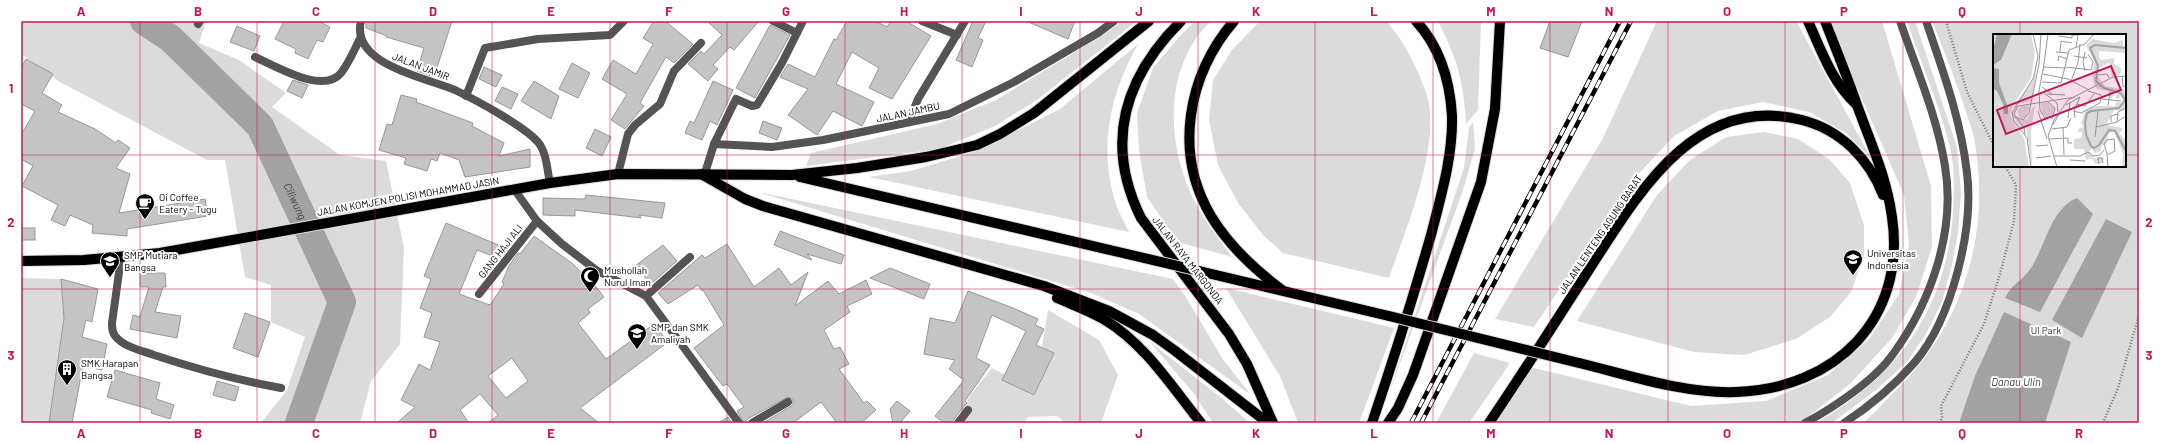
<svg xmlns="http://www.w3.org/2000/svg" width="2160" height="444" font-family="Barlow,sans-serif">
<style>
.green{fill:#dbdbdb;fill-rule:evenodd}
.water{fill:#a2a2a2}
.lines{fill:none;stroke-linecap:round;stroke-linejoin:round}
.river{stroke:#a2a2a2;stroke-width:28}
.building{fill:#c4c4c4;stroke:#989898;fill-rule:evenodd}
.primary-casing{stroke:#dbdbdb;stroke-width:12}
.path{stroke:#767676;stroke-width:2.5;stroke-dasharray:1 2;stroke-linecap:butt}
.street{stroke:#545454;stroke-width:8}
.primary{stroke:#000;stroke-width:10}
.rail-casing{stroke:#000;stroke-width:4.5}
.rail{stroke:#fff;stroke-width:3;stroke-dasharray:9;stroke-linecap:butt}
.primary-bridge-casing{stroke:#dbdbdb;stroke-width:12;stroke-linecap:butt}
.primary-bridge{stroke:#000;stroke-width:10}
.grid{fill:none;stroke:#c2185b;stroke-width:1;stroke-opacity:0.55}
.labels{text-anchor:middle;stroke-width:4;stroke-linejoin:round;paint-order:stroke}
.street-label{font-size:10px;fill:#000;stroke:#fff}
.poi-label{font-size:10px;fill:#000;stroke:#fff;text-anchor:start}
.park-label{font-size:10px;fill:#323232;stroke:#fff}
.water-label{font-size:11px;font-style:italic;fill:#434343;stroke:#fff}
.inset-river{fill:none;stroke:#a2a2a2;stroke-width:2}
.inset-road{fill:none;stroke:#999;stroke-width:1}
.view{fill:#c2185b;fill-opacity:0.15;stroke:#c2185b;stroke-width:2}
.inset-edge{fill:none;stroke:#000;stroke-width:2}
.neatline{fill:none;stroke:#c2185b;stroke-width:1.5}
.grid-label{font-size:13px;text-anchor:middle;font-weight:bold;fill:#c2185b}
</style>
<rect width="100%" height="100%" fill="#fff"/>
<g class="green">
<path d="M21,21H206L199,43L239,60L286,93L272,107L340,155L386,161L404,248L400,344L371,381L360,423H261L287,390L305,337L271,322V285L245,277L225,160H207L60,82L21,54Z"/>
<path d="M1122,21H1137L1037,100L995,126L939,149L806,166L811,153L937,124L996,100L1103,35Z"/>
<path d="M1195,21H1211C1162,68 1166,148 1196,204C1206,223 1220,240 1232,257L1178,242L1147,197L1139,151L1137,113L1153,68L1180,36Z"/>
<path d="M1260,21H1386C1397,33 1404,44 1411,58C1418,72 1426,89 1429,104C1437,155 1406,229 1389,278L1283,253L1263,235L1238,203L1218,165L1209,120L1213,80L1232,50Z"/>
<path d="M1438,21H1481L1478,110L1466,124C1464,82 1457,59 1438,21Z"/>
<path d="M1657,21H1796L1871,158L1846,133L1809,112L1763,102L1718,111L1674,136L1631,182L1534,327L1495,319L1603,138Z"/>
<path d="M1828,21H1882L1931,186L1932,247L1916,297L1892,338L1850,384L1800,423H1489L1526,366L1691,406L1766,401L1828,375L1869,339L1899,294L1909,245L1904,195Z"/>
<path d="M1907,21H1915L1957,147L1961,193L1958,233L1952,265L1942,302L1926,334L1907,362L1876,390L1832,423H1816C1899,375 1946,309 1953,213C1954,192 1955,167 1950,147C1939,104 1921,63 1907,21Z"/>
<path d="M1932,21H2139V423H1862C1873,416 1881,405 1890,396C1961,330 1991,239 1975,144C1974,133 1969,122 1966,112C1956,81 1944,51 1932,21ZM1994,35H2125V166H1994Z"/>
<path d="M1138,44C1111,92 1099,144 1114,198C1117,210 1124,221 1129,232L869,177L911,171L977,151L1060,109Z"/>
<path d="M1473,122L1475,149L1462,193L1386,402L1464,168L1469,128Z"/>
<path d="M1764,132L1798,139L1829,159L1850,183L1864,225V256L1851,292L1830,317L1796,339L1744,355L1694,352L1577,321L1657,195L1690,160L1726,137Z"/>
<path d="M758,192L1173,279L1186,297L1222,358L1251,395L1139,314L1091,293Z"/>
<path d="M21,278L61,279L64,318L49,423H21Z"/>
<path d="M1226,288L1394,328L1359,423H1298L1280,376Z"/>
<path d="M1048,310L1099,340L1118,375L1101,423H1065L1058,416L1028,417L1024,423H961L957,420L971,394L992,368L1035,391Z"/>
<path d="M1149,341L1219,396L1250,423H1213L1195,395Z"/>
<path d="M1474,353L1510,363L1469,423H1436Z"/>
</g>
<g class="water">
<path d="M2077,198L2093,214L2040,312L2005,298C2012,284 2019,283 2028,272C2045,251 2049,209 2077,198Z"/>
<path d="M2106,219L2132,232L2082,338L2052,320Z"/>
<path d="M2004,312L2071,342L2045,423H1959L1975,376Z"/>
</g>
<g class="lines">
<path class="river" id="s1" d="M144,21L170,38L260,126L342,302L299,423"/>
</g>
<g class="building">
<path d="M284,21H318L330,27L323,42L317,40L308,59L295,53L296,49L275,39Z"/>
<path d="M366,21H452L434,77L417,71L424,48L386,37L387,36L366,28Z"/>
<path d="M654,21H665L693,44L674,63L666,57L640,103L644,106L625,129L611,120L627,94L602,79L613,60L636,74L653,44L643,38Z"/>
<path d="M707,21H759L734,50L730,47L713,65L718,69L708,81L688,64L701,51L704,54L722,35Z"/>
<path d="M847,21H875L887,27L891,21H906L931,36L892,99L869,88L879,68L852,52L836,84L874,102L862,126L833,111L817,135L788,115L808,89L780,77L788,64L815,77L834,39L836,40Z"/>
<path d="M973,21H986L978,38L983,40L972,67L956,60Z"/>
<path d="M1026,21H1075L1068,39Z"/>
<path d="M1550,21H1582L1568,57L1540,48Z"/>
<path d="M770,25L790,35L755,98L736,88Z"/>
<path d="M237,26L260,36L254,51L230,42Z"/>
<path d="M26,59L53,74L42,93L62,105L58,112L95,129L116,143L118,140L130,148L116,168L130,174L119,213L205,199L208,216L127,229V236L92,233L93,225L70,215L65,226L51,220L58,205L22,186L33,166L21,159V135L35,111L21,104V68Z"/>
<path d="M572,63L590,73L578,98L559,89Z"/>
<path d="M484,67L502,75L496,87L479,79Z"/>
<path d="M293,80L308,85L302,98L287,91Z"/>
<path d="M534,81L559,96L551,119L521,101Z"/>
<path d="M713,81L733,90L717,125L710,121L702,140L685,133L690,121L694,123Z"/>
<path d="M502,87L518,94L511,109L495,101Z"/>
<path d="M401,95L417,99L416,102L473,123L472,126L504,143L499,156L530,149V167L465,177L459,160L440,153L437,161L431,159L427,171L404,164L406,158L379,150L387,124L392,125Z"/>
<path d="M763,121L782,128L777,140L759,133Z"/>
<path d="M595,129L611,137L602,156L586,148Z"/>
<path d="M586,195L665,203L662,218L639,215L641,218L575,210V216L543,215V198L585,199Z"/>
<path d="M446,223L508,249L500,259L477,250L459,294L490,305L504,284L502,282L510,264L518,253L520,254L534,236L573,264L588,280L590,279L604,297L588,309L590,313L578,323L606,359L654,324L668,342L580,408L599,423H488L498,415L480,394L460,410L469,423H397L415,407L401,400L419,364L430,370L440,342L424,337L432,313L420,308L431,279L424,276ZM512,358L528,381L506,398L488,376Z"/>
<rect x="21" y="228" width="14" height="12"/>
<path d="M780,231L844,255L841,264L807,254L812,260L774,245Z"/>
<path d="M727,244L754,287L779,268L791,285L808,272L795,306L828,281L839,294L866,280L872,294L847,306L850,312L824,330L834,349L840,347L849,364L839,369L864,403L867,401L876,410L861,423H837L821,402L793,423H763L793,405V400L788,397L749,418L744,423L737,411L744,407L727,384L723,386L694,348L724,325L703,290L702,291L698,285L668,304L658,293L702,255L705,258Z"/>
<path d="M663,245L677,261L651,284L635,266Z"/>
<path d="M890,268L930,284L924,299L870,278Z"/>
<path d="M140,273H165L166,287H163L155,312L181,316L177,338L130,329L133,315L140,317L149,287H140Z"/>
<path d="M61,279L98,289L92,322L86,320L82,337L107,344L102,370L83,366L72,423H49L64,318Z"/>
<path d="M968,291L1013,308L1038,319L1035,325L1044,329L1036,345L1054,353L1034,395L1002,380L1026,331L992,315L976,358L990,365L965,401L967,403L965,405L951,423H944L935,416L964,380L949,369L955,360L924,354L930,318L955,323Z"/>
<path d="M245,313L270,322L258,357L233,348Z"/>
<path d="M115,370L160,383L156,399L174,405L170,419L151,413L152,410L107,397Z"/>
<path d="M217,381L239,387L235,401L213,395Z"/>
<path d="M897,401L910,411L900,423H893L890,409Z"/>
<path d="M728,417L732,423H718Z"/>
</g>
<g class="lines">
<defs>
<g id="primary">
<path d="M1181,21C1124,78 1104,143 1141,218L1229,334L1247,364L1273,423"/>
<path d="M1234,21C1188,75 1173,152 1211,216C1229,246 1254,269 1282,290"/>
<path d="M1808,21C1821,50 1832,82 1856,104"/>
<path d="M701,174L745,199L763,206L1044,286L1109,311L1153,335L1174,350L1268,423"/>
<path d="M800,177L1127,254"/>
<path d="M21,261L84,260L160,253L550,183L618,174L792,175L857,168L926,157L977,145L1000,134L1034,113L1149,21"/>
<path d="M1199,271L1389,316"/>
<path d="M1057,298C1073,305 1090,311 1105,320C1145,344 1172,387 1201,423"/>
<path d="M1579,363C1629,375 1684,394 1736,392C1835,389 1907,319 1892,217C1886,175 1871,144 1857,105C1847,76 1836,49 1825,21"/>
<path d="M1372,423C1393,361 1413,298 1431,235C1441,196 1453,156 1452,116C1450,81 1440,47 1416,21"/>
<path d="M1388,423L1398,408L1413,375L1481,182L1495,109L1500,21"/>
<path d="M1489,423C1521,376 1552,327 1583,279C1634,201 1691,92 1802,120C1841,130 1869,159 1883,195"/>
</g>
</defs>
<use href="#primary" class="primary-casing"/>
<g class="path">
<path d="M1946,21L1967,92L1994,146"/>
<path d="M1940,423L1942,417L1941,406L1984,324L2000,274L2014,221L2016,185L2005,166"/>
<path d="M2103,423L2118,388L2139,315"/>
</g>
<g class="street">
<path d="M361,21C350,65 428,78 455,90C476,100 524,126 538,142C547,153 547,170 550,183"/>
<path d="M773,21L797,33"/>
<path d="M922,21L957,35"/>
<path d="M198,24L200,21"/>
<path d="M255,57C276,66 323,95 341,73C349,63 355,48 361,37"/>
<path d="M466,96L485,48L538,39L610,35L624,21"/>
<path d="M909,122L918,99L965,21"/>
<path d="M714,144L772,147L823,140L949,114L1014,82L1098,33L1114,21"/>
<path d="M705,173L714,144L736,99L752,106L757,105L782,63L803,21"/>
<path d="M618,174L628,134L635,125L660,104L674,71L701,43"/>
<path d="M514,189L537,221L562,244L596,270L646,296L739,423"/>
<path d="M121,258L112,323C112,328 112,333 116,337C124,347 143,351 154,355C196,369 237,380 281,388"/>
<path d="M479,294L537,221"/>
<path d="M646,296L690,257"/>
<path d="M752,423L788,402"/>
<path d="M958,423L968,410"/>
<path d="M1805,423C1833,408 1875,380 1893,354C1931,302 1956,231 1945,166C1937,116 1916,68 1900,21"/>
<path d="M1844,423C1870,406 1894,386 1915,362C1952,318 1974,229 1967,173C1961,120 1943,71 1926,21"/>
</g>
<use href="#primary" class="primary"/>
<defs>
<g id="rail">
<path d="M1411,423L1620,21"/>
<path d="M1421,423L1631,21"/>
</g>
</defs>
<use href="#rail" class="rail-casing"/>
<use href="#rail" class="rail"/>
<defs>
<g id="primary-bridge">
<path d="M1127,254L1199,271"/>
<path d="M1389,316L1579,363"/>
</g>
</defs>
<use href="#primary-bridge" class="primary-bridge-casing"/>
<use href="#primary-bridge" class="primary-bridge"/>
</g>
<path class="grid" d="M140,21V423M257,21V423M375,21V423M492,21V423M610,21V423M727,21V423M845,21V423M962,21V423M1080,21V423M1198,21V423M1315,21V423M1433,21V423M1550,21V423M1668,21V423M1785,21V423M1903,21V423M2020,21V35M21,155H1994M2125,155H2139M2020,166V423M21,289H2139"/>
<defs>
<symbol id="cafe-pin" viewBox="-11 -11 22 30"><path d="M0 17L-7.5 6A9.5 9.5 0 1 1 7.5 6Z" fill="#000" stroke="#fff"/><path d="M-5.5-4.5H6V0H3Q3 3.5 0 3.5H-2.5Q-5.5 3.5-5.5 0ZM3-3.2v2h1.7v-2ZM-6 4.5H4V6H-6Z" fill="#fff"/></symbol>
<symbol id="university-pin" viewBox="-11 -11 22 30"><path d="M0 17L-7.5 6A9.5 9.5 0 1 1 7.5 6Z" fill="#000" stroke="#fff"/><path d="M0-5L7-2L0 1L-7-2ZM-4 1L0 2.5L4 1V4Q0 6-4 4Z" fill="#fff"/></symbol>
<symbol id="school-pin" viewBox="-11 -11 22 30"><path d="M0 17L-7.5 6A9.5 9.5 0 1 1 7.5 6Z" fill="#000" stroke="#fff"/><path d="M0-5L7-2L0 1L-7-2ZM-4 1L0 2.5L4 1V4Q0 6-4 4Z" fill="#fff"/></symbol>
<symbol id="mosque-pin" viewBox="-11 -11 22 30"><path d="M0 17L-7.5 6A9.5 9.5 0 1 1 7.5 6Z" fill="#000" stroke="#fff"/><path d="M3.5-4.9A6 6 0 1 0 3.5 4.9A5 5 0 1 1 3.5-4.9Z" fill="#fff"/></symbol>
<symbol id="building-pin" viewBox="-11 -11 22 30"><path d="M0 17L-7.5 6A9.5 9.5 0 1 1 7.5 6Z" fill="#000" stroke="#fff"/><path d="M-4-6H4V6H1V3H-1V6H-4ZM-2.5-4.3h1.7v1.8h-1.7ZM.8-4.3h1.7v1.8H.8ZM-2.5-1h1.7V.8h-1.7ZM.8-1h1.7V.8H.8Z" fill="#fff"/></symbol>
</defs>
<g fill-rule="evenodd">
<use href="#cafe-pin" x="134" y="192" width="22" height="30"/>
<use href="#university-pin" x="1842" y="248" width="22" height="30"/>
<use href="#school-pin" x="99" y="250" width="22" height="30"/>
<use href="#mosque-pin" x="579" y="265" width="22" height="30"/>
<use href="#school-pin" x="626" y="322" width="22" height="30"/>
<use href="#building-pin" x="56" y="358" width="22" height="30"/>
</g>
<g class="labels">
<g class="street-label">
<text transform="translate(421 66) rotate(21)" y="4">JALAN JAMIR</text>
<text transform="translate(908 112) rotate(-12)" y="4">JALAN JAMBU</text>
<text transform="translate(408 196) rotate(-10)" y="4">JALAN KOMJEN POLISI MOHAMMAD JASIN</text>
<text transform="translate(1600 234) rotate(-56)" y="4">JALAN LENTENG AGUNG BARAT</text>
<text transform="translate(500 251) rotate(-52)" y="4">GANG HAJI ALI</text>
<text transform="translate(1188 260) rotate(52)" y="4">JALAN RAYA MARGONDA</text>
</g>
<g class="poi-label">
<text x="159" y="201">Oi Coffee<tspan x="159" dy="12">Eatery - Tugu</tspan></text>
<text x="1867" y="257">Universitas<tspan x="1867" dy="12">Indonesia</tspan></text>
<text x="124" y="259">SMP Mutiara<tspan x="124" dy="12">Bangsa</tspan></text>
<text x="604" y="274">Mushollah<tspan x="604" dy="12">Nurul Iman</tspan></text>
<text x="651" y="331">SMP dan SMK<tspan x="651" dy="12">Amaliyah</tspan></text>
<text x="81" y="367">SMK Harapan<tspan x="81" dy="12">Bangsa</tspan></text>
</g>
<g class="park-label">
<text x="2046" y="334">UI Park</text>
</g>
<g class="water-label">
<text dy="4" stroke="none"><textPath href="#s1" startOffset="240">Ciliwung</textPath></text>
<text x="2016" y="386">Danau Ulin</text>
</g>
</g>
<g transform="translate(1993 34)">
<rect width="133" height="133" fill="#fff"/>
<path d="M0,0H38L42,19L38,44L20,71L17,80L20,88L31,104L36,133H0ZM99,5L121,9L130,6V12H133V19L106,17V24L109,26L121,24V30L128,34L127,41L119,42L117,30L115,29L106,34L104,41L112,52L133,56V74L128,77L121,76L113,91L129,94L130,96L126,99L133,107V133H129L130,120L121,97L115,100L114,109L108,112V117L102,119L99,115L96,117L101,124L111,123L109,129L102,130L99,124L93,126L91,115H81V105L89,104V98H85L86,94L91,93L88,89L93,75L105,72H122L123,68L129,69L131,65L127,62L126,65L122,64L125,60L121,59L119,64L116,63V57L104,55L101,51L99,37L102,28L93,12ZM41,39V43L39,49L43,39L39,67L25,70L21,79L31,93L32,99L20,82L22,70L19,77L21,88L31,101L20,88L18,77L22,70L38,49ZM54,68L61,74L60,80L54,83L49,79L48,69ZM42,69L38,98L39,133L33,94L27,86L34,85ZM37,71L33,84L27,85L24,76L28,72Z" fill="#dbdbdb"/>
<path d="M4,0H19L8,26L0,31L1,34L6,35V49L15,73V80H11V87L10,70L4,57L0,55V17Z" fill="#a2a2a2"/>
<path class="inset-river" d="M133,14L102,11L97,14L105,32L103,47L111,54L128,59L132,66L126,74L98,77L94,79L92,89L93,101L98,112L101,114L106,111L116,96L122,97L133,117"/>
<path class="inset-road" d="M66,2L79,4V1H85M83,13L85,1M63,18L75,19M67,18L68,7L79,9M92,18L90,28L92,37M81,22L94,24M65,27L66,22L74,25M51,33L73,34M73,33L98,36L100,28L95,20M50,35L46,57L47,76L52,84L60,82M50,37L55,0M50,40L75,45L96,56M105,41L114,40L116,44M129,42L130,52L133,53M78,47L85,29L87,10M49,48L68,49L76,16L92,10L101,0M49,53L59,60M95,57L108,61M51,59L64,69L65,78M54,60L72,61M108,61L109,65L128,67M54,67L62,74L59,85M84,70L92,72L101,60M73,71L87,63M115,72L117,58M45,77L54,105M81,77L88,79L107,69L108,64M22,83L30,86L36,79L46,30L48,0M75,84L77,68M82,84L81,77L87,63M61,86L75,66L120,43L133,42M61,86L55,102L64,133M118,88V82L125,80M124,88L125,78L133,74M60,91L66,80M70,93L71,121M103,93L124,88L133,82M59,95L74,93L78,84M32,101L31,93L21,80L25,72L82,63M102,103L105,77M56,105L75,104V109H79M43,112L55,111M114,120L111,110L114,106L121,105L122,117L114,121L115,133M60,122H87L95,118L100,122L107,121L111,116M43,124L58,122M77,126L92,127M106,130L105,124H109L110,129M38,133L34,104L21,87L19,79L41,43L45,22L40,0"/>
<path class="view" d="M118,32L128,56L13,100L4,76Z"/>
<rect width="133" height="133" class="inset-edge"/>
</g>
<rect width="2160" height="444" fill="none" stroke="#ffffff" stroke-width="44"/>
<rect x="22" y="22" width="2116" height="400" class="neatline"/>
<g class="grid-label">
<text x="81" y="16">A</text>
<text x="198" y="16">B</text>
<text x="316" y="16">C</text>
<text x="433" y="16">D</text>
<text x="551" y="16">E</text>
<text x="669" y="16">F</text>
<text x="786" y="16">G</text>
<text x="904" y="16">H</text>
<text x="1021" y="16">I</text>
<text x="1139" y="16">J</text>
<text x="1256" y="16">K</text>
<text x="1374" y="16">L</text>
<text x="1491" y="16">M</text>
<text x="1609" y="16">N</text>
<text x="1727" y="16">O</text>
<text x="1844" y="16">P</text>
<text x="1962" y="16">Q</text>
<text x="2079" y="16">R</text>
<text x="11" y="93">1</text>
<text x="2149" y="93">1</text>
<text x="11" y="227">2</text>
<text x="2149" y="227">2</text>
<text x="11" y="360">3</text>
<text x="2149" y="360">3</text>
<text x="81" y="438">A</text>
<text x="198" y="438">B</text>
<text x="316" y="438">C</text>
<text x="433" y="438">D</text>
<text x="551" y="438">E</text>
<text x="669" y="438">F</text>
<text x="786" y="438">G</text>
<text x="904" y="438">H</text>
<text x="1021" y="438">I</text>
<text x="1139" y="438">J</text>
<text x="1256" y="438">K</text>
<text x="1374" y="438">L</text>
<text x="1491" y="438">M</text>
<text x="1609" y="438">N</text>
<text x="1727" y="438">O</text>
<text x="1844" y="438">P</text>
<text x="1962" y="438">Q</text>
<text x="2079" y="438">R</text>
</g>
</svg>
